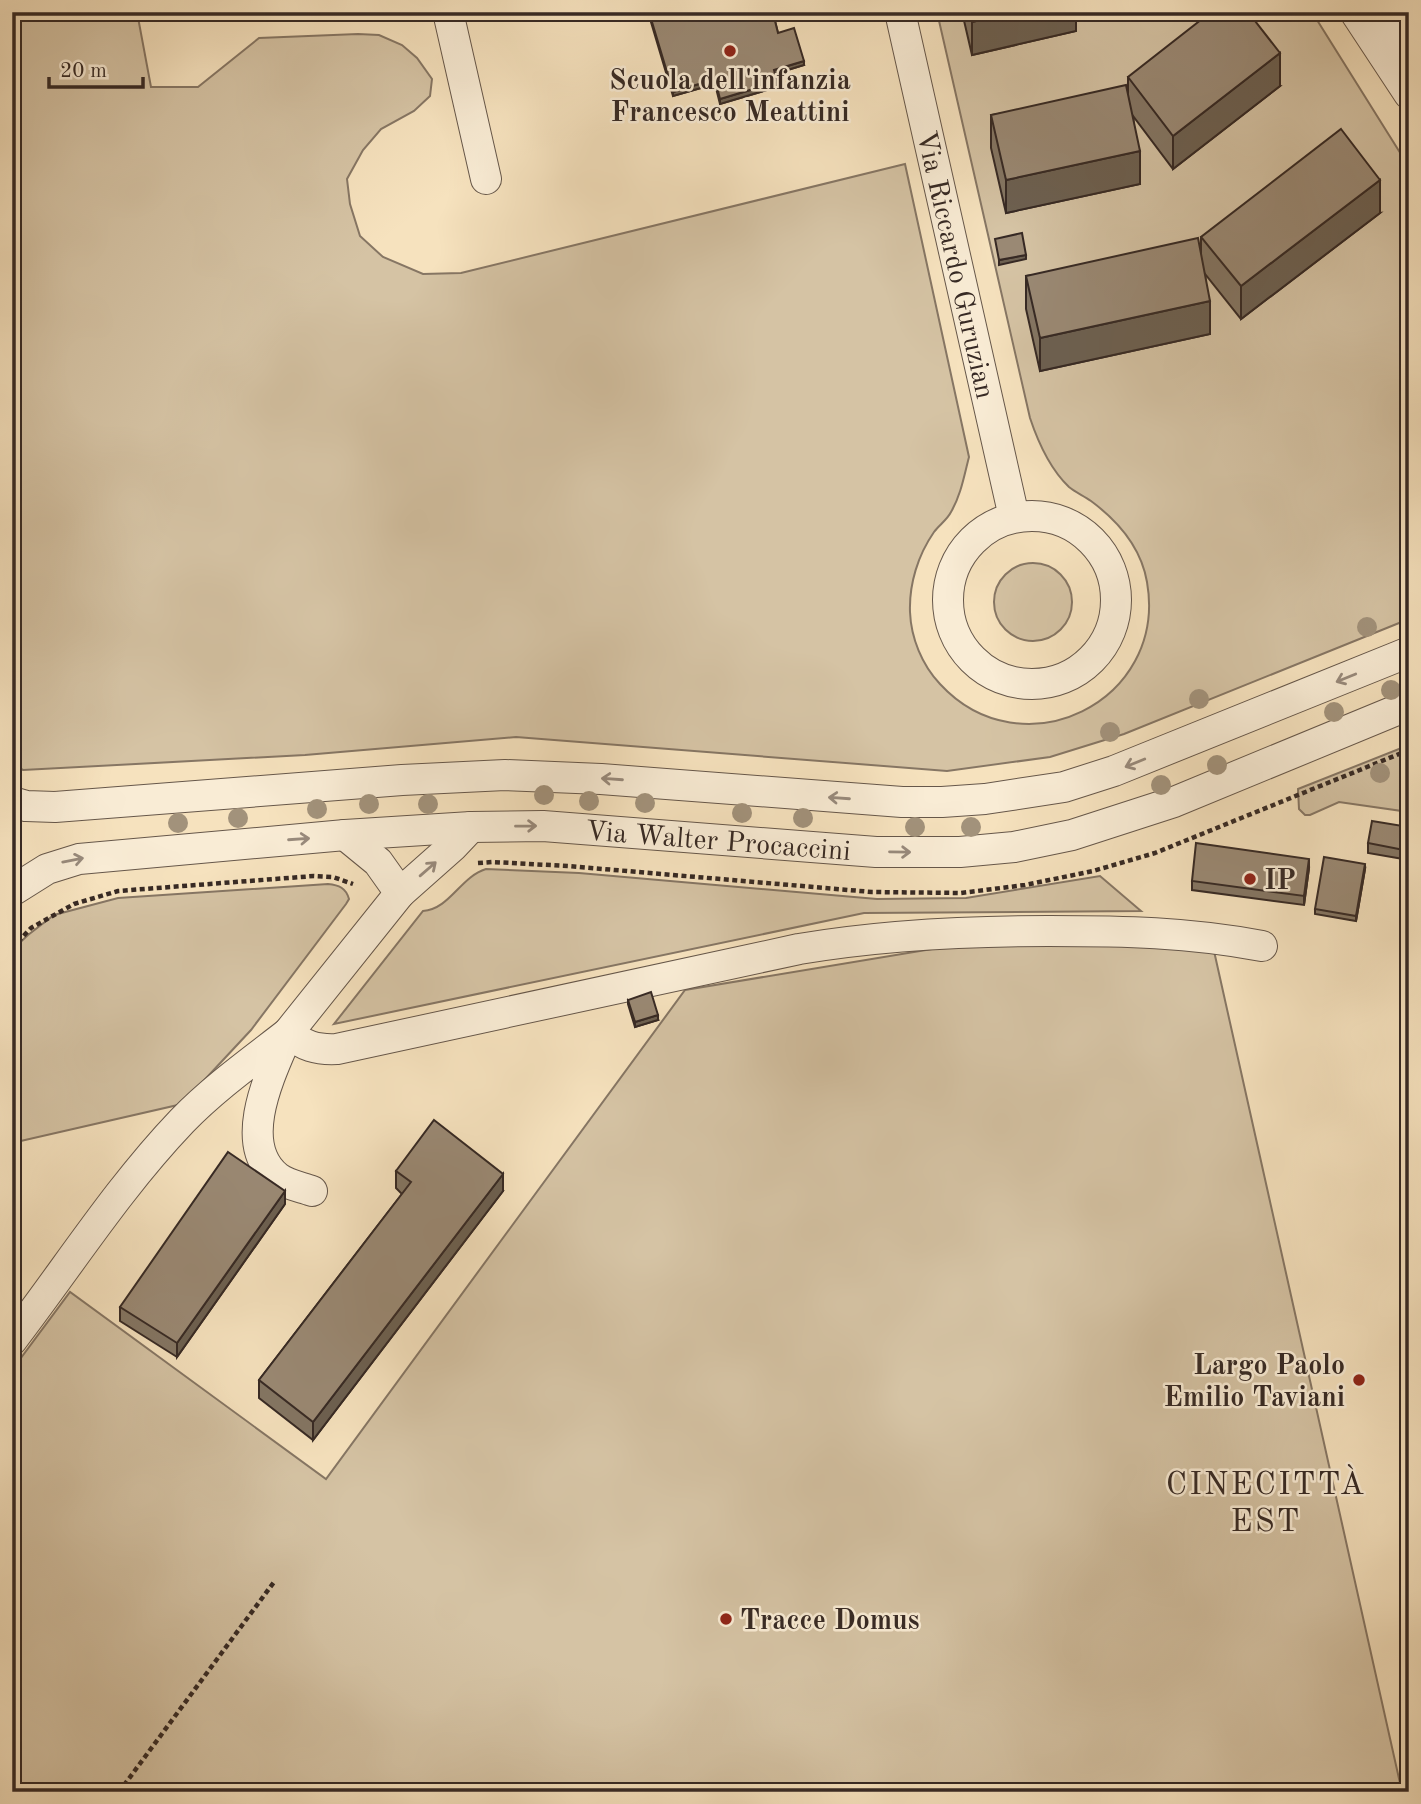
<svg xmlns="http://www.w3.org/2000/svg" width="1421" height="1804" font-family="'Old Standard TT',serif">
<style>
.green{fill:#d5c3a4;stroke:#867664;stroke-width:2}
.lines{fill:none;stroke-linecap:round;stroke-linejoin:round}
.minor-casing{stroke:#66574a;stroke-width:32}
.path{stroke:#362924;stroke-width:4.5;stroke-dasharray:5 3.5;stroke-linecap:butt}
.minor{stroke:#f9ecd5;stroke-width:30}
.tree{fill:#a2927b}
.wall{fill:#847664;stroke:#362924;stroke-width:2}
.shaded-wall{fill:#6c6051;stroke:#362924;stroke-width:2}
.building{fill:#9a8974;stroke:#362924;stroke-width:2}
.oneway{stroke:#988a7c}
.poi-dot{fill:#8f2418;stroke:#f9ecd5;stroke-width:2.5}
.labels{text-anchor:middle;stroke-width:5;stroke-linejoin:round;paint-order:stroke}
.poi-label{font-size:28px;font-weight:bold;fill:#362924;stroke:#f9ecd5;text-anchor:start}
.street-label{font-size:28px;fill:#362924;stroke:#f9ecd5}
.quarter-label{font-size:32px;letter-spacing:2px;fill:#362924;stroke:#f9ecd5}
</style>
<rect width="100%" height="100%" fill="#f6e2be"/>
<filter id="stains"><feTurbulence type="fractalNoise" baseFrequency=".00286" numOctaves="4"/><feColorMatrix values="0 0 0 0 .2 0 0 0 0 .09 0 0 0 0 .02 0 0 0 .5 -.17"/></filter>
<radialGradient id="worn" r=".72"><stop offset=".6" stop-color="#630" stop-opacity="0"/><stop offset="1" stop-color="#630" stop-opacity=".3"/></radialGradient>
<g class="green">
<path d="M12,12H137L151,87H198L259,38L358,34L379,35L402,45L417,58L432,79L430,96L414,111L381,129L363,150L347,179L350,204L360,236L383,257L423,274L461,273L905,164L969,457C964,476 961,495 951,512C947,520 939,525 934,532C918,555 909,584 910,612C911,638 922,665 940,684C1022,773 1168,702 1147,582C1141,547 1118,521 1091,501C1084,496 1075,492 1069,487C1049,468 1038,442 1030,418L937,12H1312L1409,167V619L1124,734L1050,757L947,771L516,737L305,755L23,770L12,764Z"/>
<circle cx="1033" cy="602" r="39"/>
<path d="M1409,745V812L1339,802L1310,815H1305L1299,809L1298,789Z"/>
<path d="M486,869L579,873L877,899L966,898L1100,876L1141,911L864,913L334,1024L423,911C450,909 460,877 486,869Z"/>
<path d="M328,884C339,885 346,888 349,899L346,904L251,1030L182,1104L12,1143V950L28,935L54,915L118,898Z"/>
<path d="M1100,943L1214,951L1402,1792H12V1370L70,1292L326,1479L685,990L944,947Z"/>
</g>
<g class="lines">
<defs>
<g id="minor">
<path d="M448,12L486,179"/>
<path id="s1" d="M900,12L1014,517"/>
<path d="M1355,12L1409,94"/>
<path d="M1376,12L1409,42"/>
<circle cx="1032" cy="600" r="84"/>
<path d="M12,802L26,806L55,807L402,780L505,775L601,779L902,802H942L985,799L1064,787L1114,771L1409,652"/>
<path d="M345,835L378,862L400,893L453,846L471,827"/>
<path id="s2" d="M12,891L47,869L79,859L345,835L471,827L543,826L876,852H960L1014,847L1072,835L1174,802L1409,705"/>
<path d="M400,893L288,1033C304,1046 316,1050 337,1049L799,949C882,935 965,931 1049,931C1123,931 1188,932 1262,946"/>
<path d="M12,1340C68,1267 118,1188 182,1121C214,1088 252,1061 288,1033C272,1071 235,1143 277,1177C287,1185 301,1187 312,1191"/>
</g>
</defs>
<use href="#minor" class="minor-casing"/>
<g class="path">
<path d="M478,863L492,862L568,866L872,892L961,893L1025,885L1093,871L1155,853L1409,750"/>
<path d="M12,948L31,928L74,904L118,891L314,876L333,877L353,884"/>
<path d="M119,1792L274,1582"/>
</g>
<use href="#minor" class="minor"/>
</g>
<g class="tree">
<circle cx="1367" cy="627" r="10"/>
<circle cx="1391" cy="690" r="10"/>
<circle cx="1199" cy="699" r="10"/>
<circle cx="1334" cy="712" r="10"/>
<circle cx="1110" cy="732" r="10"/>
<circle cx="1217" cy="765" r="10"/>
<circle cx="1380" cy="773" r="10"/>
<circle cx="1161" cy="785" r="10"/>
<circle cx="544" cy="795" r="10"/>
<circle cx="589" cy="801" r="10"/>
<circle cx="645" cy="803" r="10"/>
<circle cx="369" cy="804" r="10"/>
<circle cx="428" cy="804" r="10"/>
<circle cx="317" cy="809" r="10"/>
<circle cx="742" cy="813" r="10"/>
<circle cx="238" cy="818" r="10"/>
<circle cx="803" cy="818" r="10"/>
<circle cx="178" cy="823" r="10"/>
<circle cx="915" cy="827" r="10"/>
<circle cx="971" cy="827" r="10"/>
</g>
<g class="wall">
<path d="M648,12H790L774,17L778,33L804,65L775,74L777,87L720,104L715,84L673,96Z"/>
<path d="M962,12H1076V31L972,55Z"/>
<path d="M1095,12H1110L1101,19Z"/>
<path d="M1128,77L1280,86L1173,169L1133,116L1140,184L1006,213L991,148V115L1128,93Z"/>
<path d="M1380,213L1241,319L1205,274L1210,334L1040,371L1026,309V276L1201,256V237Z"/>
<path d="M1409,827V860L1368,853V843Z"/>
<path d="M1309,868L1304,905L1192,890V881Z"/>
<path d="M1365,869L1356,921L1315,914V909Z"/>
<path d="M628,1000L658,1020L635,1027L628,1004Z"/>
<path d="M396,1171L503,1191L313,1440L259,1398V1380L402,1194L396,1188Z"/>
<path d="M285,1204L177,1357L120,1321V1307Z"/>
</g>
<g class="shaded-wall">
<path d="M774,12H790L773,17V13Z"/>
<path d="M1014,12H1076V31L972,55V22Z"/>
<path d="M1101,12H1110L1101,19Z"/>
<path d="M1280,53V86L1173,169V136Z"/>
<path d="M804,61V65L774,74V70Z"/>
<path d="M715,79V84L673,96V92Z"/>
<path d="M777,82V87L720,104V99Z"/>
<path d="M1140,151V184L1006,213V180Z"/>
<path d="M1380,180V213L1241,319V286Z"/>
<path d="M1026,255V259L999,265V260Z"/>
<path d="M1210,301V334L1040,371V338Z"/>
<path d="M1309,859V868L1304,905V896Z"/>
<path d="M1365,864V869L1356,921V916Z"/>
<path d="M658,1015V1020L635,1027V1022Z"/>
<path d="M503,1174V1191L313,1440V1422Z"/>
<path d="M285,1191V1204L177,1357V1343Z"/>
</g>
<g class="building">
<path d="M649,12H774L773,13L778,33L794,28L804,61L774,70L777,82L720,99L715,79L673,92Z"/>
<path d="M970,12H1014L972,22Z"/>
<path d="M1211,12H1248L1280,53L1173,136L1128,77Z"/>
<path d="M1126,85L1140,151L1006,180L991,115Z"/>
<path d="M1341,129L1380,180L1241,286L1201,237Z"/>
<path d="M1022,233L1026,255L999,260L995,239Z"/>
<path d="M1198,238L1210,301L1040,338L1026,276Z"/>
<path d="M1372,821L1409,827V851L1368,843Z"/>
<path d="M1196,843L1309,859L1304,896L1192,881Z"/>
<path d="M1324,857L1365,864L1356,916L1315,909Z"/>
<path d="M651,992L658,1015L635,1022L628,1000Z"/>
<path d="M434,1120L503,1174L313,1422L259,1380L411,1182L396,1171Z"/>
<path d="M228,1152L285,1191L177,1343L120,1307Z"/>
</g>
<defs><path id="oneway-shaft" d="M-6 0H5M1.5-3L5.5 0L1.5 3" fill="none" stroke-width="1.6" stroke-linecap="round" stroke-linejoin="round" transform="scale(1.75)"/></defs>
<g class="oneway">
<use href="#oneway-shaft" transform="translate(1346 678) rotate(158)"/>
<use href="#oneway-shaft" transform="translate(1135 763) rotate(158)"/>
<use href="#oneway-shaft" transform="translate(612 779) rotate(-176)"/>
<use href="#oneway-shaft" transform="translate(839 798) rotate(-176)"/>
<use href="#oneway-shaft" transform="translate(526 826) rotate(-1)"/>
<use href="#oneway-shaft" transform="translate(299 839) rotate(-4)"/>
<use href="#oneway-shaft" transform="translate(900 852) rotate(1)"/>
<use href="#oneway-shaft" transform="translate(73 860) rotate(-11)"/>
<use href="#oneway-shaft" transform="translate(428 869) rotate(-41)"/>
</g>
<g class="poi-dot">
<circle cx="730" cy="51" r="7"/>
<circle cx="1250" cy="879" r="7"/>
<circle cx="1359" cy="1380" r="7"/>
<circle cx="726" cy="1619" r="7"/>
</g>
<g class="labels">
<g class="poi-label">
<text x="730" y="89" text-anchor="middle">Scuola dell'infanzia<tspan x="730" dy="32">Francesco Meattini</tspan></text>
<text x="1264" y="889">IP</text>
<text x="1345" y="1374" text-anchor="end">Largo Paolo<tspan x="1345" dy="32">Emilio Taviani</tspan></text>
<text x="740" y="1629">Tracce Domus</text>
</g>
<g class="street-label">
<text dy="10" stroke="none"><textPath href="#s1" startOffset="259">Via Riccardo Guruzian</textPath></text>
<text dy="10" stroke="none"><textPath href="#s2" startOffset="716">Via Walter Procaccini</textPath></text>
</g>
<g class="quarter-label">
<text x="1266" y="1494">CINECITTÀ<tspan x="1266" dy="37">EST</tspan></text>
</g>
</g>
<rect width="1421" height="1804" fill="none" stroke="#f6e2be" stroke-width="42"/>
<rect x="14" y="14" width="1393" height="1776" fill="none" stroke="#362924" stroke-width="3.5"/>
<rect x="21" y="21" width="1379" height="1762" fill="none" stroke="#362924" stroke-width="2"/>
<path d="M49 77v10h94v-10" fill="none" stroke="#362924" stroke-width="3.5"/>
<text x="60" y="77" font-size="21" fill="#362924" stroke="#f9ecd5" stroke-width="5" paint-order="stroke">20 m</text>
<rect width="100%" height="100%" filter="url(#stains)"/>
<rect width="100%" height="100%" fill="url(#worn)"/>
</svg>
